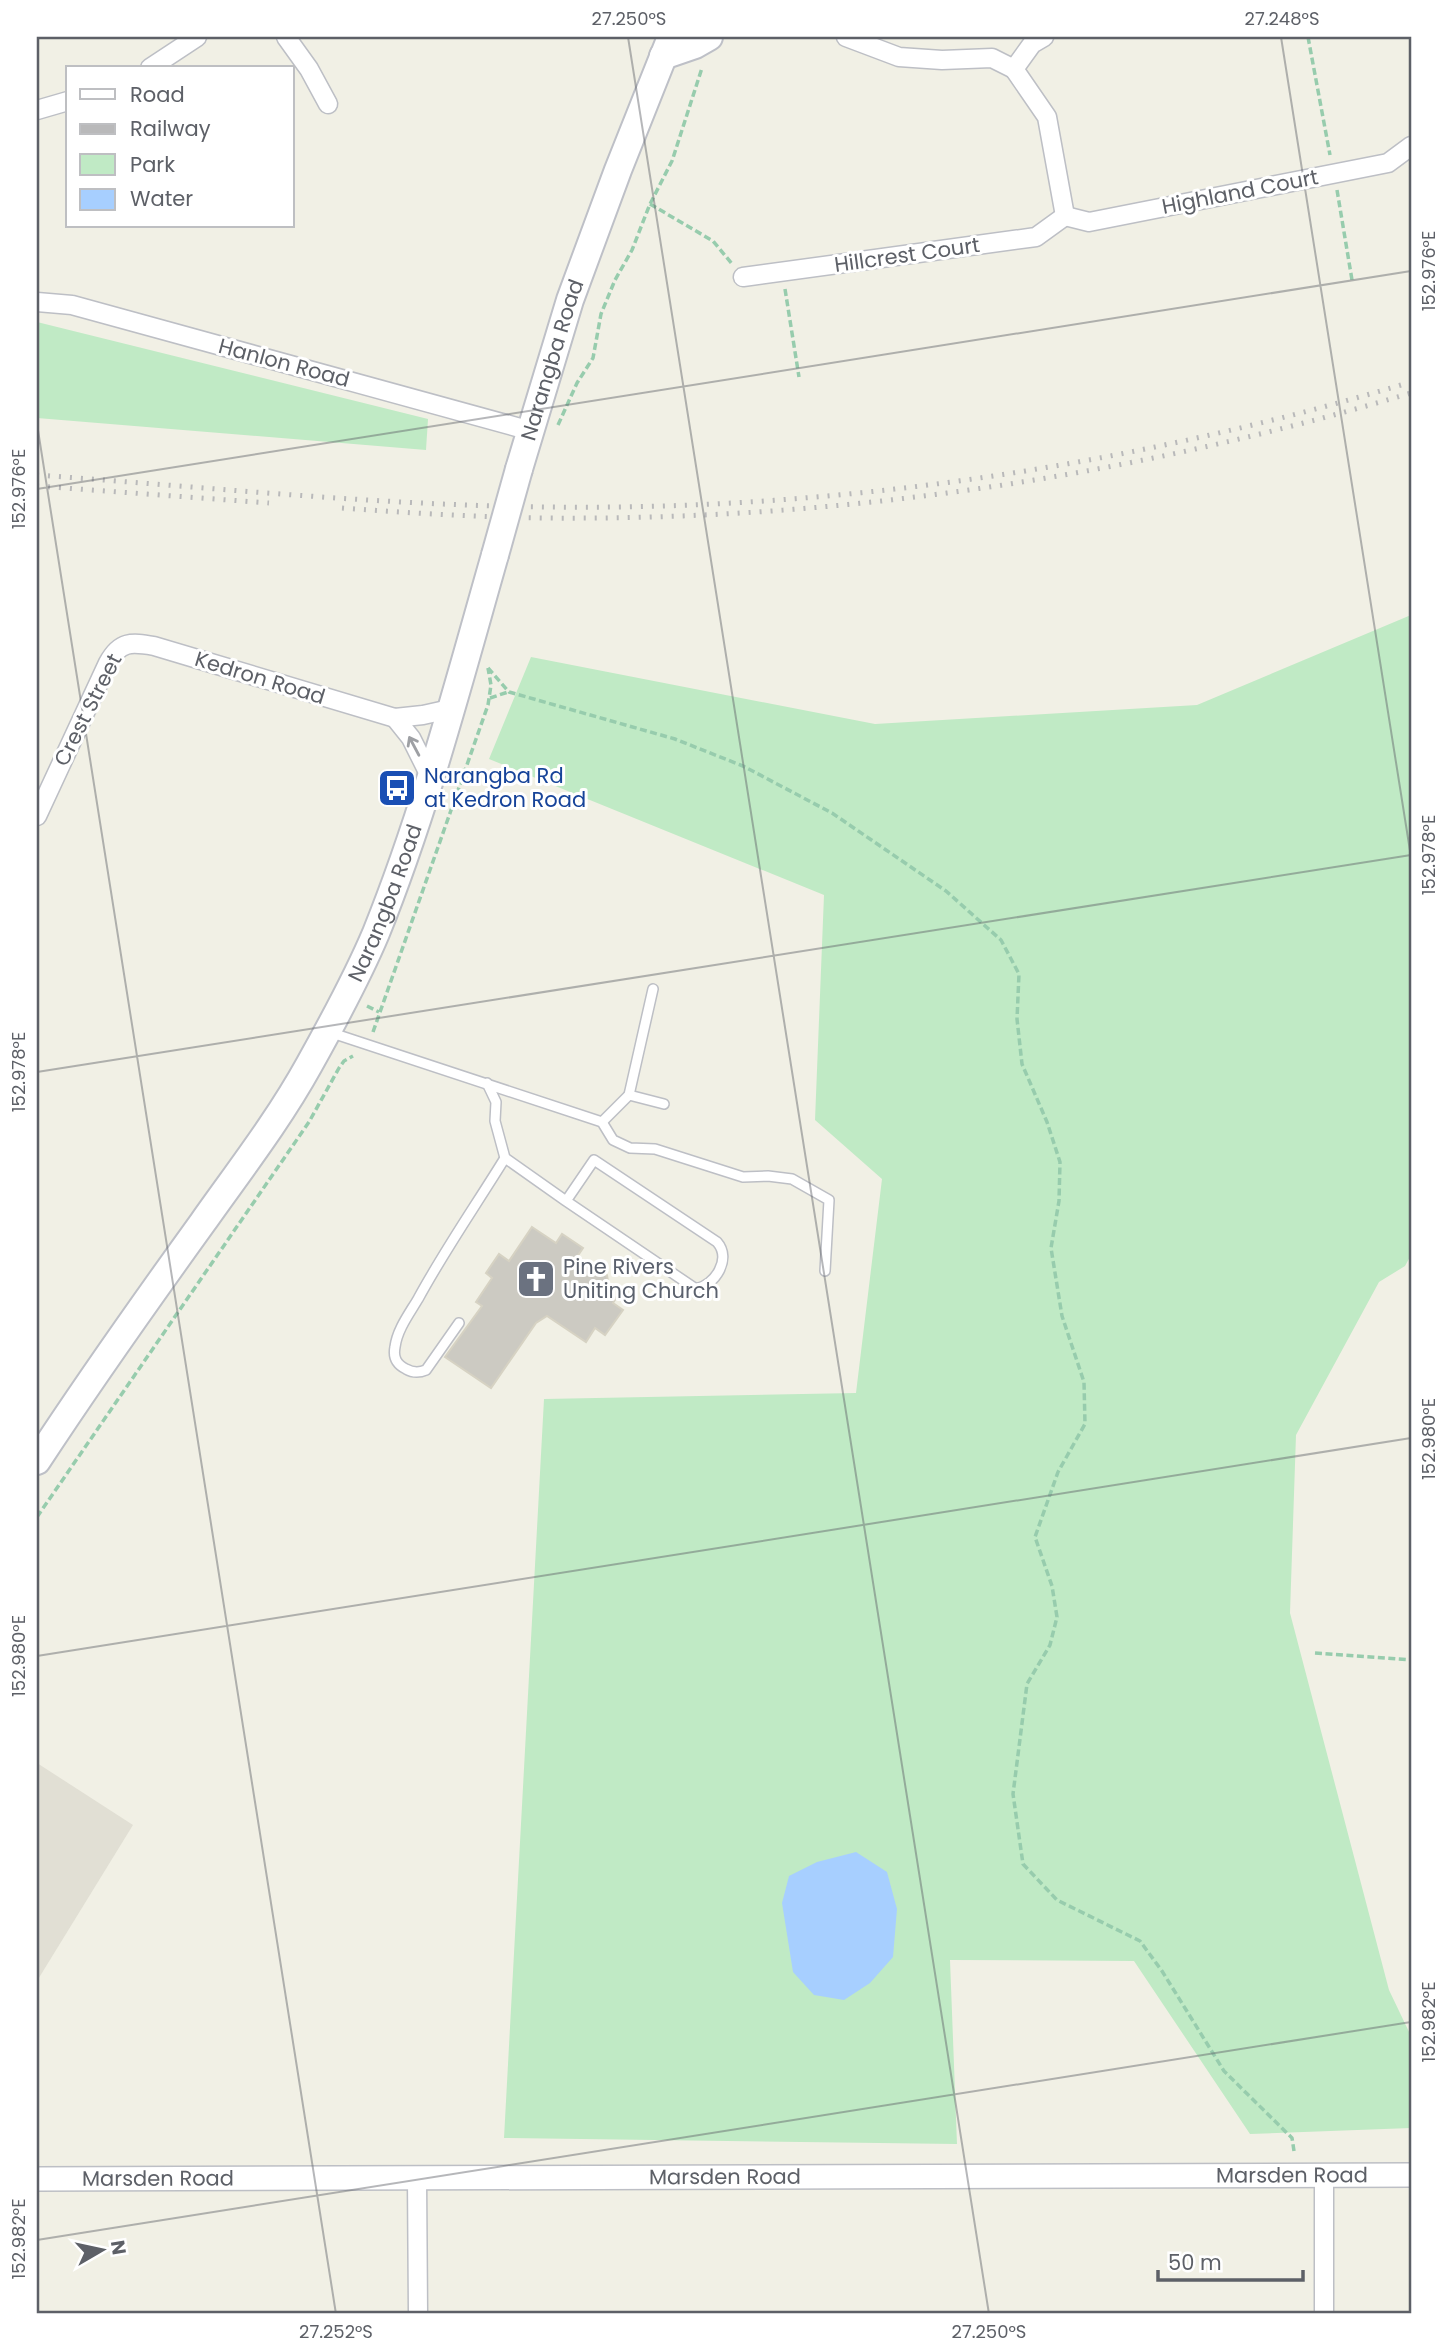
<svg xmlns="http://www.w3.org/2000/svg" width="1448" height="2351" font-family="Poppins,sans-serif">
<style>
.education{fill:#e1dfd4}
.green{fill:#c0eac5}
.water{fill:#a7cfff}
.building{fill:#cccac2;stroke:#d6d2c3;stroke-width:2}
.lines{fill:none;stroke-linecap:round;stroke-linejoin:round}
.service-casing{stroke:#bdbfc5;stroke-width:12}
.minor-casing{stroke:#bdbfc5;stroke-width:21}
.tertiary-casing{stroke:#bdbfc5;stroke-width:26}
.secondary-casing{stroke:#bec0c7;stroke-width:30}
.path{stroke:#97ccad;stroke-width:3.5;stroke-dasharray:7 3.5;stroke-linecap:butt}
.service{stroke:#fff;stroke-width:9}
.minor{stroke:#fff;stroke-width:18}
.tertiary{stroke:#fff;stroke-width:23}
.secondary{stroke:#fff;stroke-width:26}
.rail{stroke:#b9b9ba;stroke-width:5;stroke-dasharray:2 9;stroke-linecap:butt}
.secondary-bridge-casing{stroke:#bec0c7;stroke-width:30;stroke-linecap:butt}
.secondary-bridge{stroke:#fff;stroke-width:26}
.oneway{stroke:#9ea0a4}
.ticks{fill:none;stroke:#5d6067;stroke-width:2;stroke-opacity:0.45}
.labels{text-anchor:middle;stroke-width:6;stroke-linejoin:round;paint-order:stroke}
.street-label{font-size:21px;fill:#5d6067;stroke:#fff}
.transit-label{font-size:21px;fill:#164399;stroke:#fff;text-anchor:start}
.worship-label{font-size:21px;fill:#5b616d;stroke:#fff;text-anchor:start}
.neatline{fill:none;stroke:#5d6067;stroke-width:2.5}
.ticks-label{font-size:18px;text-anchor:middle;fill:#5d6067}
</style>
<rect width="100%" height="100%" fill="#f1f0e5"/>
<path class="education" d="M37,1763L133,1825L37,1981Z"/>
<g class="green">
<path d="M37,322L428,419L426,450L37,418Z"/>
<path d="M1411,615V1255L1405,1266L1379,1282L1296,1435L1290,1613L1389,1990L1411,2036V2128L1250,2134L1134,1961L950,1960L957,2144L504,2138L544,1399L856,1393L882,1179L815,1120L824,895L489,759L531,657L875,724L1197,705Z"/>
</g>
<path class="water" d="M856,1852L887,1872L897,1909L893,1957L870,1983L844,2000L814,1995L793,1972L782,1903L789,1876L817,1862Z"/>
<path class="building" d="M532,1227L556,1243L562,1234L583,1248L577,1257L607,1275L610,1294L616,1298L613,1303L623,1310L605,1335L595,1328L586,1342L547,1316L536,1323L491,1388L445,1357L482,1306L476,1302L492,1278L486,1273L499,1254L509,1261Z"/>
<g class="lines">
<defs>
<g id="service">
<path d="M329,1032L602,1122L613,1140L630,1148L655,1149L743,1177L768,1176L792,1179L829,1200L825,1271"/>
<path d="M487,1083L496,1102L495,1121L505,1158L566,1201L594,1160L717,1242C732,1259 715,1285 696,1289L566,1201"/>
<path d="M629,1095L653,989"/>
<path d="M602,1122L629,1095L664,1104"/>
<path d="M459,1323L426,1370C419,1373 413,1373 406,1369C396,1364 393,1357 395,1347C397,1330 409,1314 418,1299C444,1251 476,1205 505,1158"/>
</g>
<g id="minor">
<path d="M286,37L309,69L328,104"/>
<path d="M846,37L899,57L942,60L992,58L1014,69L1032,44L1044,37"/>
<path d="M150,68L197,37"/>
<path d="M1014,69L1047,117L1065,216"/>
<path d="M37,110L68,101"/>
<path d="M1065,216L1089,222L1388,163L1411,146"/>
<path d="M743,277L1036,237L1065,216"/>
<path d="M37,302L72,305L531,431"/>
<path d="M395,718L411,738L430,776"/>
<path d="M37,816L108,663C120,641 131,642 154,646L395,718L423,715L450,709"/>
<path d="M1324,2176V2314"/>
<path d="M417,2178L418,2314"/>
</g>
<g id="tertiary">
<path id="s1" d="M37,2179L1411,2175"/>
</g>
<g id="secondary">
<path d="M663,56L695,45L709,37"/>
<path id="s2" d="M519,469L570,300L618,170L671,37"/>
<path id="s3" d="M37,1461C90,1380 146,1301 203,1222C239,1171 278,1121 309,1065C333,1022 357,978 376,933C425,812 459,681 495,555"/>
</g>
</defs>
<use href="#service" class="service-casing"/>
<use href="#minor" class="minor-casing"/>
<use href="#tertiary" class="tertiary-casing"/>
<use href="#secondary" class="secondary-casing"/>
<g class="path">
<path d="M1308,37L1330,155"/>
<path d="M1337,190L1352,280"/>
<path d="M650,204L713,241L733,265"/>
<path d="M785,289L799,377"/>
<path d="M558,425L577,383L593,358L601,314L615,280L632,250L650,204L672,161L702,68"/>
<path d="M488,668L509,692L675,739L743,766L832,813L946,891L1001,940L1019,974L1017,1019L1022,1064L1047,1122L1060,1162L1059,1201L1051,1248L1062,1316L1084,1382L1085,1424L1058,1472L1035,1537L1052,1586L1057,1617L1050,1645L1027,1684L1013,1794L1023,1864L1057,1900L1140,1941L1162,1971L1224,2071L1292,2138L1294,2151"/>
<path d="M490,698L508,692"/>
<path d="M367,1006L379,1012"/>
<path d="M373,1032L488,705L491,685L488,668"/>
<path d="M37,1517L309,1122L339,1068L344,1061L353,1056"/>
<path d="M1315,1653L1411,1660"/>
</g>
<use href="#service" class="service"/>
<use href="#minor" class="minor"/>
<use href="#tertiary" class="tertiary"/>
<use href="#secondary" class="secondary"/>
<g class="rail">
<path d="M37,475C206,487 375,505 545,507C838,511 1131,466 1411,382"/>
<path d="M37,486L269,503"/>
<path d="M342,508C409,513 476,517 543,518C837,521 1130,477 1411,393"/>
</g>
<defs>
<path id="secondary-bridge" d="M495,555L519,469"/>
</defs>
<use href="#secondary-bridge" class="secondary-bridge-casing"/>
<use href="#secondary-bridge" class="secondary-bridge"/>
</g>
<defs><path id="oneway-shaft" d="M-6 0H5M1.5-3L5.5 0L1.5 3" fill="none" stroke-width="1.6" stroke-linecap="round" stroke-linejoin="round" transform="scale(1.75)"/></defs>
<use class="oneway" href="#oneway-shaft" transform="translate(414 746) rotate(-118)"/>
<path class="ticks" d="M628,37L989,2314M1281,37L1411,857M37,424L336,2314M37,489L1411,271M37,1072L1411,855M37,1656L1411,1438M37,2240L1411,2022"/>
<defs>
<symbol id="bus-square" viewBox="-11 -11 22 22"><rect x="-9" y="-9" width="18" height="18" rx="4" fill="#1a4fb4" stroke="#fff"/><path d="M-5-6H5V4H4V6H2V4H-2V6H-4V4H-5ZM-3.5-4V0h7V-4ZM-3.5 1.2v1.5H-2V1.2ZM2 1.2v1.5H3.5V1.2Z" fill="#fff"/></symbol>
<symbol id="church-square" viewBox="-11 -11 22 22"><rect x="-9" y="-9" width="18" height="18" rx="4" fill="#6b7280" stroke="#fff"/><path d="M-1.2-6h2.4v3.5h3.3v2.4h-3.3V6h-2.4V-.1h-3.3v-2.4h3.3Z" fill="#fff"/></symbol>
</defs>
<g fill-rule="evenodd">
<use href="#bus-square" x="375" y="766" width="44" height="44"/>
<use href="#church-square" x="514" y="1257" width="44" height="44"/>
</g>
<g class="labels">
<g class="street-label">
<text transform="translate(1240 192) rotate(-11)" y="7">Highland Court</text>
<text transform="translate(907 255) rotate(-8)" y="7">Hillcrest Court</text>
<text dy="7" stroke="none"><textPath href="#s2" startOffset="114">Narangba Road</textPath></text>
<text transform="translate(284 363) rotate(15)" y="7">Hanlon Road</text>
<text transform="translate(260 678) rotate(17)" y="7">Kedron Road</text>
<text transform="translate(88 710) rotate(-63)" y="7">Crest Street</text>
<text dy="7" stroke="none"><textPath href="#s3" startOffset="660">Narangba Road</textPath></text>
<text dy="7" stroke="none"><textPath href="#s1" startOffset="1255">Marsden Road</textPath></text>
<text dy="7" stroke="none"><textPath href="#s1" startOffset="688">Marsden Road</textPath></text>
<text dy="7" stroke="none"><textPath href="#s1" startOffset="121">Marsden Road</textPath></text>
</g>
<g class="transit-label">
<text x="424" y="783">Narangba Rd<tspan x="424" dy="24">at Kedron Road</tspan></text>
</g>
<g class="worship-label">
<text x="563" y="1274">Pine Rivers<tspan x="563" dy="24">Uniting Church</tspan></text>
</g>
</g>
<rect width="1448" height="2351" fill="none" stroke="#ffffff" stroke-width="77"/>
<rect x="66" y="66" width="228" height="161" fill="#ffffff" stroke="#bebfc2" stroke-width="2"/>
<rect x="80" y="89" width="35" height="10" fill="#ffffff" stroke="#bebfc2" stroke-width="2"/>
<text x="130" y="102" font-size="21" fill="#5d6067">Road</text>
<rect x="80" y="124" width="35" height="10" fill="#b9b9ba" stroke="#bebfc2" stroke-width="2"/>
<text x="130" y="136" font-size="21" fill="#5d6067">Railway</text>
<rect x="80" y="154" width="35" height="21" fill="#c0eac5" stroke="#bebfc2" stroke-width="2"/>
<text x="130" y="172" font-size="21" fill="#5d6067">Park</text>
<rect x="80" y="189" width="35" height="21" fill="#a7cfff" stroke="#bebfc2" stroke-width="2"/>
<text x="130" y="206" font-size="21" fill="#5d6067">Water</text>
<g transform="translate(102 2250) rotate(81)" stroke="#ffffff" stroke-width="5" paint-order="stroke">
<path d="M0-5L12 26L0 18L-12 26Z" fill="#5d6067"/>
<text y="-10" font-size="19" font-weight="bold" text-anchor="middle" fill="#5d6067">N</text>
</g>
<path d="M1158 2270v10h145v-10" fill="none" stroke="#5d6067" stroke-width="3.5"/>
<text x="1168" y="2270" font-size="21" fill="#5d6067" stroke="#ffffff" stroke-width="5" paint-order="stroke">50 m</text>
<rect x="38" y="38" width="1372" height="2274" class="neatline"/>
<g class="ticks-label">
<text x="629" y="25">27.250°S</text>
<text x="1282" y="25">27.248°S</text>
<text transform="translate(1429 271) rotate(-90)" y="6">152.976°E</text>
<text transform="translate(19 489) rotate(-90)" y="6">152.976°E</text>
<text transform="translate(1429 855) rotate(-90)" y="6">152.978°E</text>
<text transform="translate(19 1072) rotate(-90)" y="6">152.978°E</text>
<text transform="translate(1429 1439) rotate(-90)" y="6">152.980°E</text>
<text transform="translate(19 1656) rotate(-90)" y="6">152.980°E</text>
<text transform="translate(1429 2022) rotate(-90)" y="6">152.982°E</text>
<text transform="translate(19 2239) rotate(-90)" y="6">152.982°E</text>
<text x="336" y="2338">27.252°S</text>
<text x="989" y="2338">27.250°S</text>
</g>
</svg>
